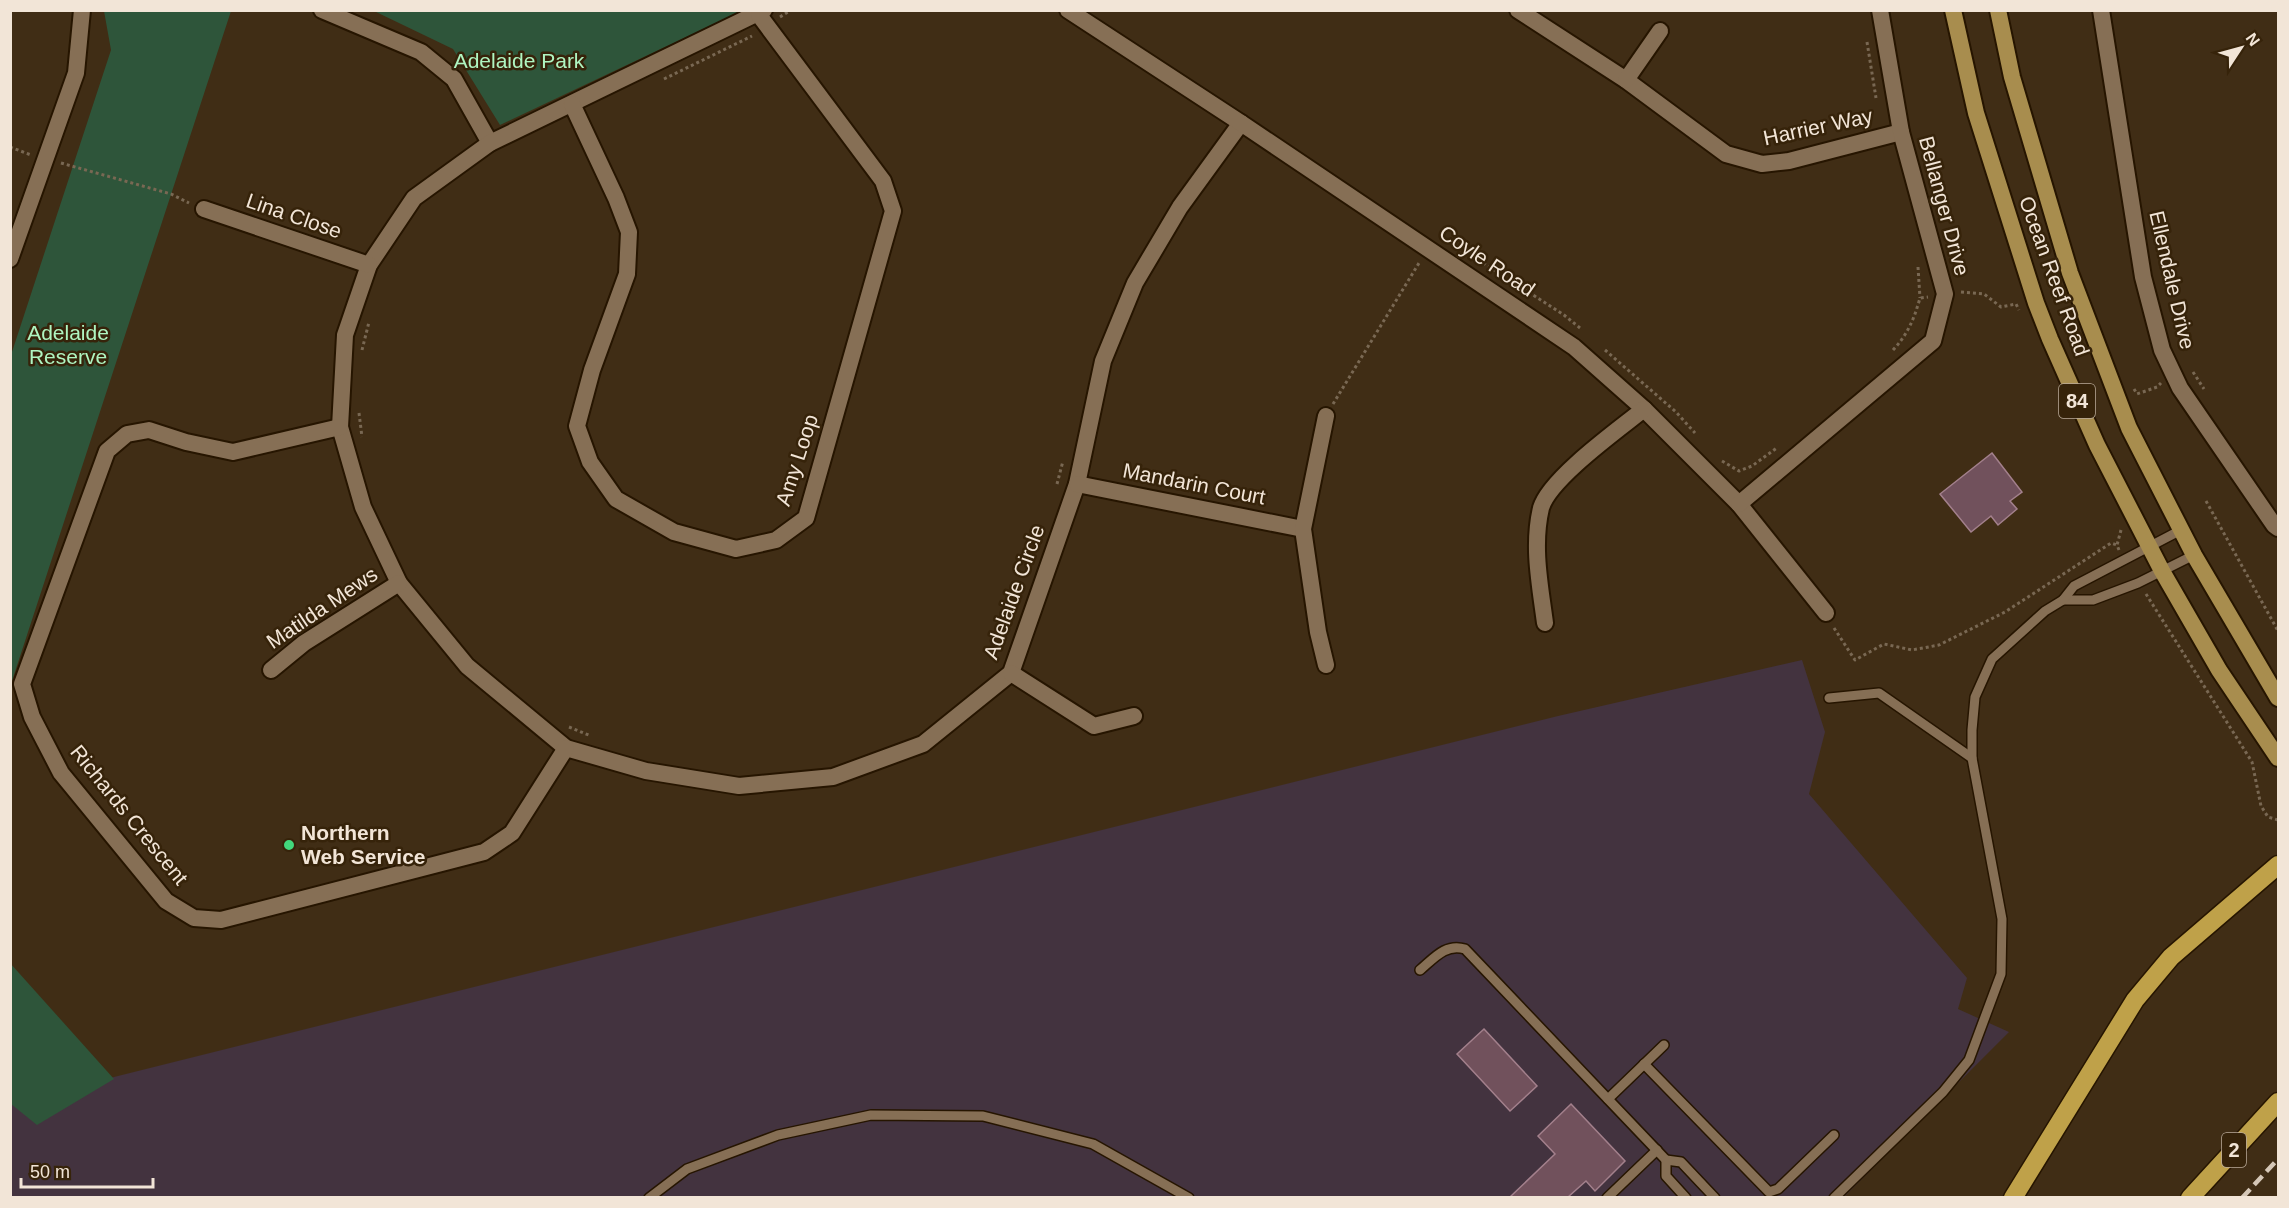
<svg xmlns="http://www.w3.org/2000/svg" width="2289" height="1208" font-family="Helvetica,sans-serif">
<style>
.industrial{fill:#43333f}
.green{fill:#2e553a}
.building{fill:#71515c;stroke:#a3808c;stroke-width:1.5}
.lines{fill:none;stroke-linecap:round;stroke-linejoin:round}
.service-casing{stroke:#261500;stroke-width:12}
.minor-casing{stroke:#261500;stroke-width:20}
.tertiary-casing{stroke:#261500;stroke-width:20}
.primary-casing{stroke:#261500;stroke-width:20}
.motorway-casing{stroke:#261500;stroke-width:21}
.path{stroke:#796853;stroke-width:3;stroke-dasharray:3 3;stroke-linecap:butt}
.service{stroke:#866f55;stroke-width:9}
.minor{stroke:#866f55;stroke-width:16}
.tertiary{stroke:#866f55;stroke-width:16}
.primary{stroke:#a88d4e;stroke-width:16}
.motorway{stroke:#bfa149;stroke-width:18}
.rail{stroke:#d5c7b7;stroke-width:4.5;stroke-dasharray:12 6;stroke-linecap:butt}
.poi-dot{fill:#42d77c;stroke:#36230a;stroke-width:2}
.labels{text-anchor:middle;stroke-width:5;stroke-linejoin:round;paint-order:stroke}
.shield{fill:#36230a;stroke:#baab9a;stroke-width:1.5}
.shield-label{font-size:20px;font-weight:bold;fill:#f2e5d7}
.park-label{font-size:21px;fill:#aff5c1;stroke:#36230a}
.street-label{font-size:21px;fill:#f2e5d7;stroke:#36230a}
.poi-label{font-size:21px;font-weight:bold;fill:#f2e5d7;stroke:#36230a;text-anchor:start}
</style>
<rect width="100%" height="100%" fill="#402d15"/>
<path class="industrial" d="M1802,660L1825,732L1809,794L1967,978L1958,1009L2009,1032L1843,1198L11,1197L10,1103L1558,716Z"/>
<g class="green">
<path d="M104,11H231L11,684V355L111,50Z"/>
<path d="M374,11L741,10V11L500,125L453,49Z"/>
<path d="M10,963L114,1079L37,1125L11,1104Z"/>
</g>
<g class="building">
<path d="M1992,453L2022,492L2010,501L2017,509L1998,525L1991,516L1971,532L1940,494Z"/>
<path d="M1484,1029L1537,1086L1510,1111L1457,1054Z"/>
<path d="M1571,1104L1625,1161L1595,1191L1586,1181L1568,1197H1510L1555,1154L1538,1136Z"/>
</g>
<g class="lines">
<defs>
<g id="service">
<path d="M2063,600H2093L2138,583L2194,555"/>
<path d="M1829,698L1879,693L1972,758"/>
<path d="M1420,970C1434,958 1446,943 1465,949L1666,1160"/>
<path d="M1644,1064L1769,1192L1778,1189L1834,1135"/>
<path d="M1608,1099L1664,1045"/>
<path d="M649,1198L687,1169L778,1135L871,1115L983,1116L1093,1144L1189,1198"/>
<path d="M1607,1198L1657,1150"/>
<path d="M1686,1198L1666,1176V1160L1681,1162L1715,1198"/>
<path d="M1834,1198L1943,1092L1969,1060L2001,974L2002,919L1972,758V730L1975,697L1992,659L2045,611L2063,600L2074,586L2181,530"/>
</g>
<g id="minor">
<path d="M322,10L421,52L454,79L490,143"/>
<path d="M764,10L490,143L414,198L369,265L345,335L340,427L363,507L399,583L467,666L566,748L646,771L739,786L833,777L923,744L1011,673L1077,484L1103,361L1135,283L1180,207L1241,123"/>
<path d="M1068,10L1241,123L1574,347L1644,409L1739,504L1826,613"/>
<path d="M1518,10L1626,80L1726,154L1762,164L1789,161L1901,132"/>
<path d="M2101,10L2143,277L2162,350L2180,388L2274,525L2278,528"/>
<path d="M1626,80L1660,31"/>
<path d="M572,104L616,198L629,232L627,274L592,370L577,426L590,462L616,499L674,532L736,549L776,540L806,518L893,211L883,181L759,15"/>
<path d="M204,209L369,265"/>
<path d="M340,427L233,452L186,442L149,430L127,434L107,451L22,684L32,717L61,773L166,901L194,918L221,920L484,852L512,833L566,748"/>
<path d="M1077,484L1303,529"/>
<path d="M1739,504L1933,341L1945,294L1901,132L1880,10"/>
<path d="M1545,623C1540,585 1532,546 1541,508C1549,479 1619,429 1644,409"/>
<path d="M1326,665L1318,632L1303,529L1326,416"/>
<path d="M271,670L304,643L399,583"/>
<path d="M1011,673L1094,726L1134,716"/>
</g>
<path id="tertiary" d="M10,259L76,73L82,10"/>
<g id="primary">
<path d="M1953,10L1976,113L2036,303L2050,339L2097,445L2162,571L2219,670L2278,758"/>
<path d="M1998,10L2012,77L2070,273L2129,428L2194,555L2278,698"/>
</g>
<g id="motorway">
<path d="M2013,1198L2135,1000L2171,957L2278,865"/>
<path d="M2190,1198L2278,1102"/>
</g>
</defs>
<use href="#service" class="service-casing"/>
<use href="#minor" class="minor-casing"/>
<use href="#tertiary" class="tertiary-casing"/>
<use href="#primary" class="primary-casing"/>
<use href="#motorway" class="motorway-casing"/>
<g class="path">
<path d="M780,17L791,10"/>
<path d="M1867,42L1876,98"/>
<path d="M664,79L752,36"/>
<path d="M10,147L31,155"/>
<path d="M61,163L171,194L189,203"/>
<path d="M1468,253L1564,315L1580,328"/>
<path d="M1918,267L1920,298"/>
<path d="M1961,292L1984,294L2001,307L2016,304L2019,310"/>
<path d="M362,350L369,322"/>
<path d="M1605,350L1676,412L1695,433"/>
<path d="M1893,350C1908,334 1914,319 1920,298L1928,297"/>
<path d="M2193,372L2204,389"/>
<path d="M2134,389L2137,394L2157,387L2161,383"/>
<path d="M1333,404L1419,263"/>
<path d="M359,413L362,437"/>
<path d="M1722,461L1739,471L1752,466L1778,447"/>
<path d="M1057,484L1063,461"/>
<path d="M2206,501L2278,631"/>
<path d="M2119,550L2117,545L2121,530"/>
<path d="M2146,594L2252,762L2261,806L2268,817L2278,820"/>
<path d="M1834,628L1855,660L1884,644L1912,650L1939,645L2005,612L2111,543L2117,545"/>
<path d="M569,727L591,736"/>
</g>
<use href="#service" class="service"/>
<use href="#minor" class="minor"/>
<use href="#tertiary" class="tertiary"/>
<use href="#primary" class="primary"/>
<use href="#motorway" class="motorway"/>
<g class="rail">
<path d="M2242,1198L2278,1159"/>
<path d="M2278,1198V1197"/>
</g>
</g>
<circle class="poi-dot" cx="289" cy="845" r="6"/>
<g class="labels">
<g class="shield">
<rect x="2059" y="384" width="36" height="34" rx="4.5"/>
<rect x="2222" y="1133" width="24" height="34" rx="4.5"/>
</g>
<g class="shield-label">
<text x="2077" y="408">84</text>
<text x="2234" y="1157">2</text>
</g>
<g class="park-label">
<text x="519" y="68">Adelaide Park</text>
<text x="68" y="340">Adelaide<tspan x="68" dy="24">Reserve</tspan></text>
</g>
<g class="street-label">
<text transform="translate(1818 127) rotate(-12)" y="7">Harrier Way</text>
<text transform="translate(1944 206) rotate(75)" y="7">Bellanger Drive</text>
<text transform="translate(294 216) rotate(19)" y="7">Lina Close</text>
<text transform="translate(1487 261) rotate(34)" y="7">Coyle Road</text>
<text transform="translate(2054 276) rotate(70)" y="7">Ocean Reef Road</text>
<text transform="translate(2172 280) rotate(77)" y="7">Ellendale Drive</text>
<text transform="translate(797 460) rotate(-72)" y="7">Amy Loop</text>
<text transform="translate(1194 484) rotate(11)" y="7">Mandarin Court</text>
<text transform="translate(1014 592) rotate(-70)" y="7">Adelaide Circle</text>
<text transform="translate(322 608) rotate(-34)" y="7">Matilda Mews</text>
<text transform="translate(129 815) rotate(51)" y="7">Richards Crescent</text>
</g>
<g class="poi-label">
<text x="301" y="840">Northern<tspan x="301" dy="24">Web Service</tspan></text>
</g>
</g>
<rect width="2289" height="1208" fill="none" stroke="#f2e5d7" stroke-width="24"/>
<g transform="translate(2241 48) rotate(54)" stroke="#36230a" stroke-width="4.5" paint-order="stroke">
<path d="M0-4.5L10 22L0 15L-10 22Z" fill="#f2e5d7"/>
<text y="-9" font-size="16" font-weight="bold" text-anchor="middle" fill="#f2e5d7">N</text>
</g>
<path d="M21 1178v9h132v-9" fill="none" stroke="#f2e5d7" stroke-width="3"/>
<text x="30" y="1178" font-size="18" fill="#f2e5d7" stroke="#36230a" stroke-width="4.5" paint-order="stroke">50 m</text>
</svg>
